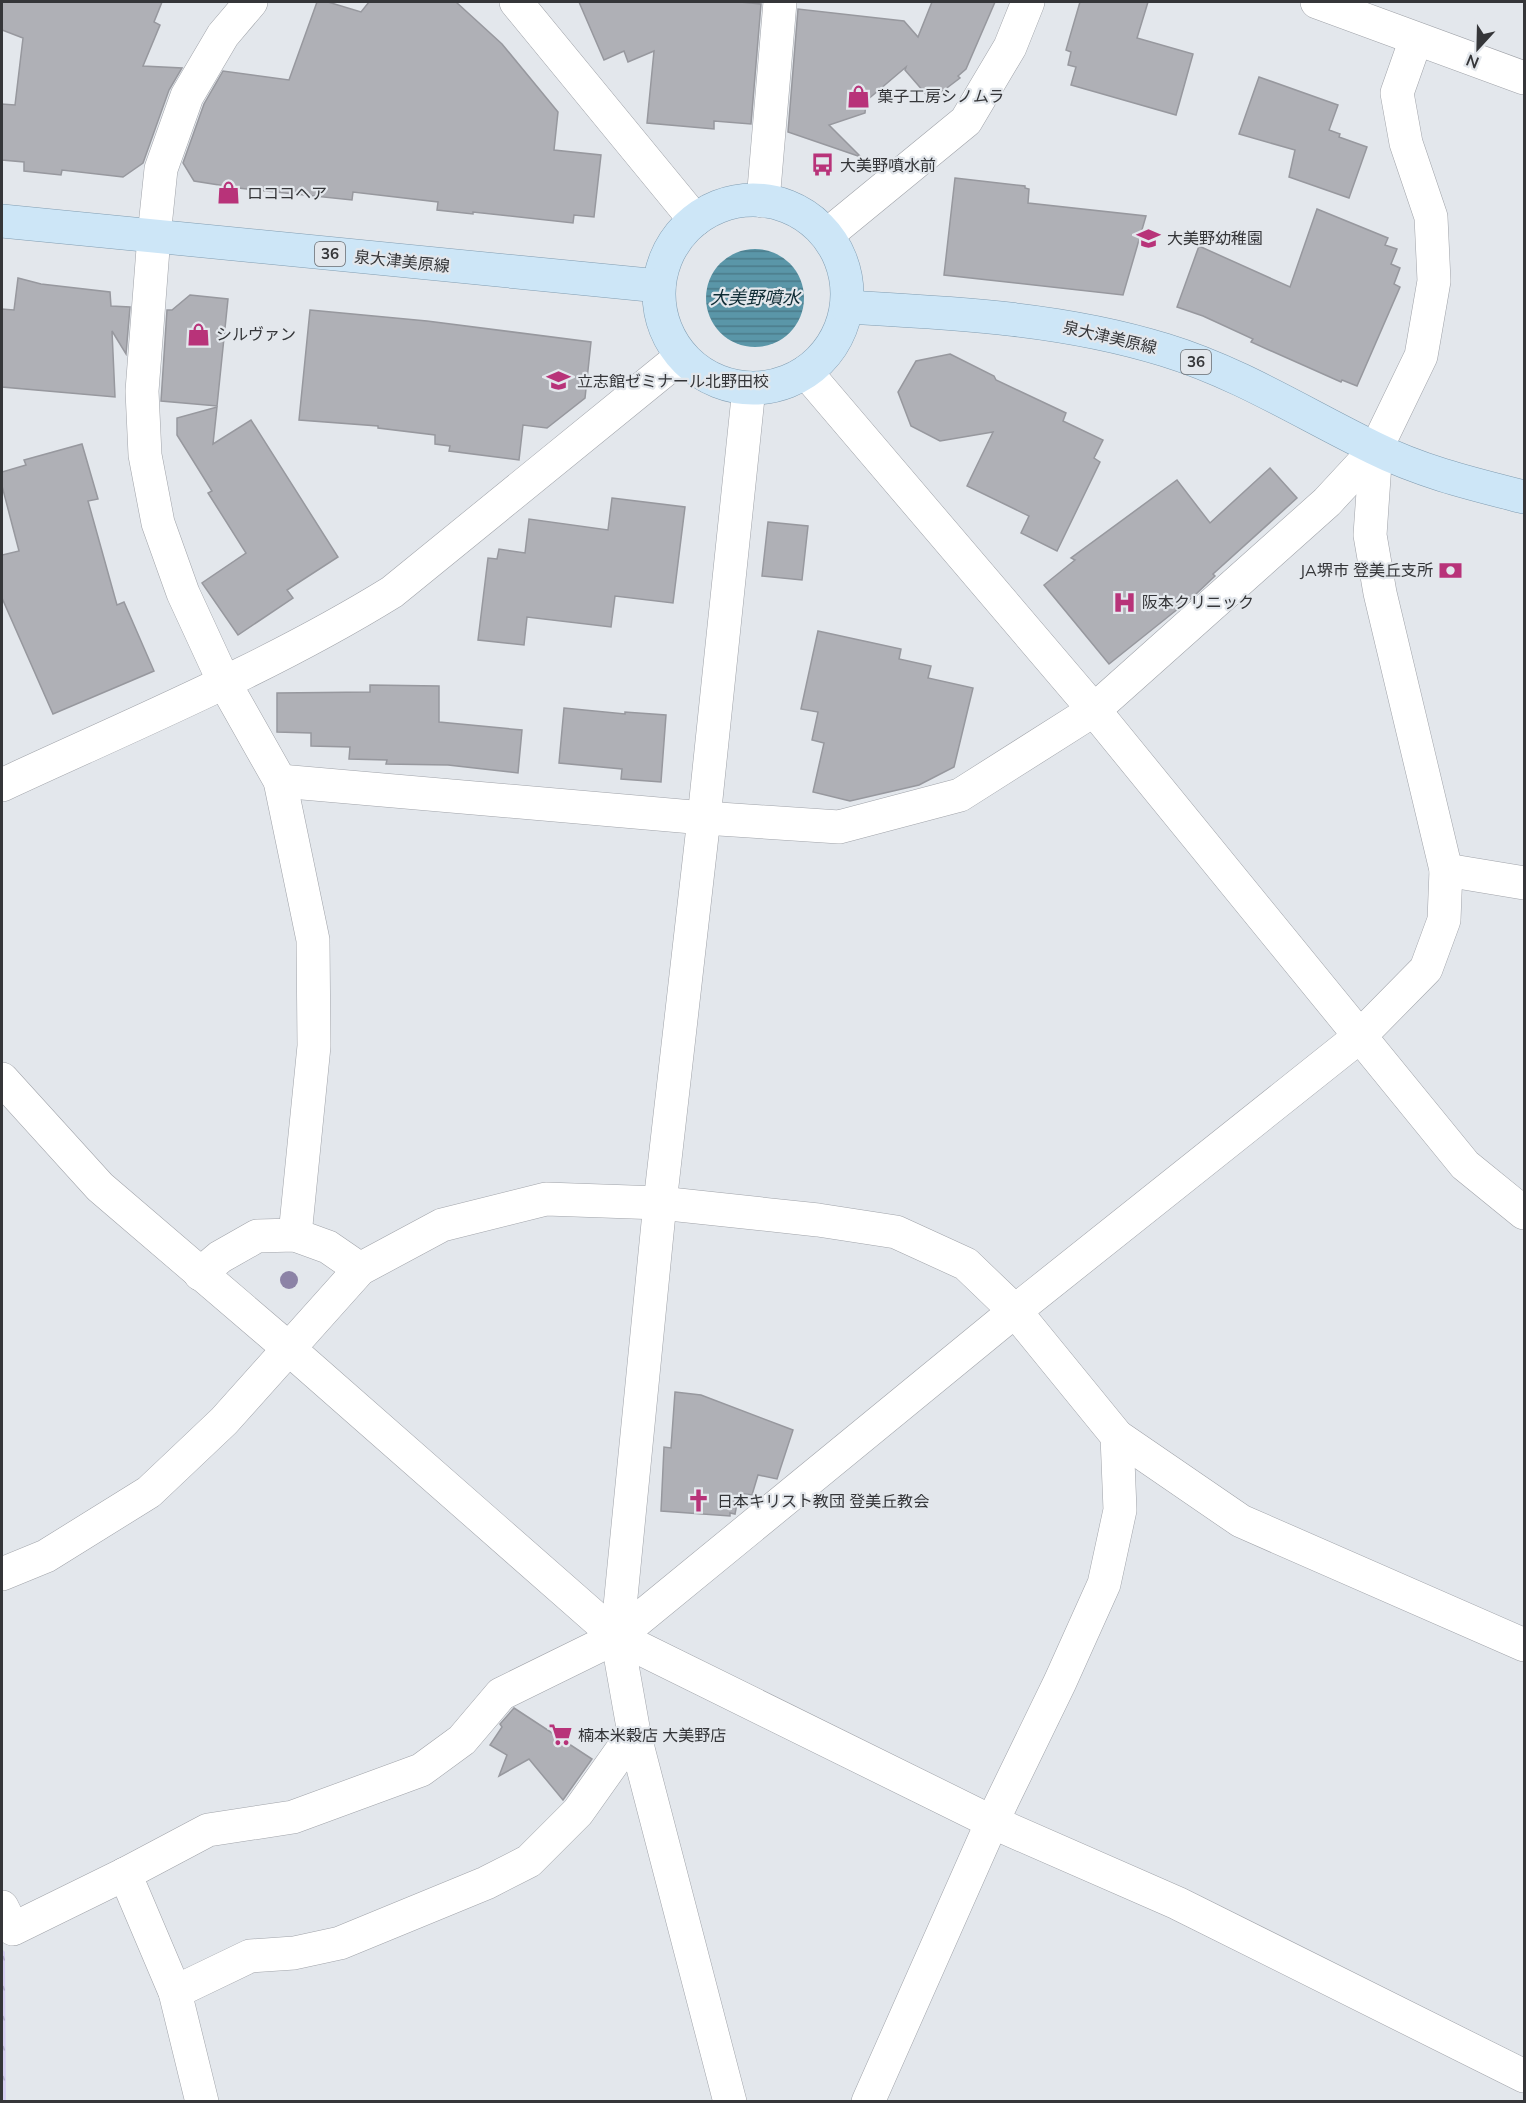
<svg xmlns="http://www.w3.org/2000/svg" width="1526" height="2103" font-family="Mulish,'Noto Sans JP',sans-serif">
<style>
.park{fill:url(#park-tufts)}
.water{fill:url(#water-rules)}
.building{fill:#afb0b6;stroke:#97989e;stroke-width:1.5}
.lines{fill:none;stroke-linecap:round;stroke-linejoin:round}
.minor-casing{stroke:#a0a3a9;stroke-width:34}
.major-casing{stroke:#829db1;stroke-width:34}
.minor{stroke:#fff;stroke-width:33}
.major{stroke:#cde6f7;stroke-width:33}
.tree{fill:#8c83a6}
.labels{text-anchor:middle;stroke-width:4.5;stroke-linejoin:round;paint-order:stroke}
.shield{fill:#e3e7ec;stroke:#696b6f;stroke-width:1.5}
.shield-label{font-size:15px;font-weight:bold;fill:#353639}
.poi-label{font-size:16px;fill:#353639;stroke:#e3e7ec;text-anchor:start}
.street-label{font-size:16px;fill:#353639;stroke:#e3e7ec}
.water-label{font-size:18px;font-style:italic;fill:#0f2d36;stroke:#e3e7ec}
</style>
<defs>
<pattern id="park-tufts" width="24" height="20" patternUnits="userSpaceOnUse" patternTransform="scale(1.5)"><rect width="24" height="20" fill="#d6cff2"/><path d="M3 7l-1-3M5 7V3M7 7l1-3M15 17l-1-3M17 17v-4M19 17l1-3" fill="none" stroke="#b8b2d0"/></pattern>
<pattern id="water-rules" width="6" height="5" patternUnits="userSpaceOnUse" patternTransform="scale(1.5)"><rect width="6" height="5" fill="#5a96a8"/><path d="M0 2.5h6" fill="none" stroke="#4b7b8a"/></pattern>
</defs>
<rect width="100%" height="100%" fill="#e3e7ec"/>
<path class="park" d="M2,1949L5,1952L6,2102L2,2101Z"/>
<circle class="water" cx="755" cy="298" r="49"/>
<g class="building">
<path d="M2,2H162L154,22L160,25L143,66L182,68L169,90L143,163L123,177L62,170L61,175L24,171V162L2,160V104L15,105L23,38L2,30Z"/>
<path d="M317,2H328L361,12L369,2H456L502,44L558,112L554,150L601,155L594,217L574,215L573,223L473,212V214L437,210L438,202L353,192L352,200L238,188L194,181L183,163L204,104L223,71L289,80Z"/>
<path d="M579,2H740L761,4L751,124L714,121V129L647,123L654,51L628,62L624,51L604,60Z"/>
<path d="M932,2H995L966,69L958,76L960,78L931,100L905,70L906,67L866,101L865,113L829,125L861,157L788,132L798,9L904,21L918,37Z"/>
<path d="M1080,2H1148L1137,38L1193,54L1176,115L1071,85L1076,67L1068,65L1071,52L1066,50Z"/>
<path d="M1259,77L1338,105L1329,130L1340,134L1339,137L1367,147L1349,198L1289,177L1295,150L1239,134Z"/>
<path d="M955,178L1025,186V188L1029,189L1028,203L1146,216L1123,295L944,275Z"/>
<path d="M1317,209L1388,238L1385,245L1397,249L1391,264L1400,268L1394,284L1400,287L1357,386L1342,380L1341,382L1251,342L1253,339L1203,316L1177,307L1199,246L1290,287Z"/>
<path d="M18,278L41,284L110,292L111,306L130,307L126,354L112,331L115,397L2,387V309L14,310Z"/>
<path d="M190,295L228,299L217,406L161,401L167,310H172Z"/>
<path d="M310,310L427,321L591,342L585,398L547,428L523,425L519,460L449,451L450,446L435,444V435L378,428V426L299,420Z"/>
<path d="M950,354L994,376L996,380L1066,413L1063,421L1103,440L1094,458L1100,462L1057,551L1021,533L1029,516L967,486L993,432L940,441L911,426L898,392L916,361Z"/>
<path d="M217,407L213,444L251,420L338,557L287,590L293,598L238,635L202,583L246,553L208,493L212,491L177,435V418Z"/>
<path d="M82,444L98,499L88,501L117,605L124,602L154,671L53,714L2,598V555L19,551L2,486V472L26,465L24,460Z"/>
<path d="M1270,468L1297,498L1213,574L1215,576L1194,596L1109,664L1044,585L1075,560L1071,558L1177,480L1210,523Z"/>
<path d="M612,498L685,507L673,603L615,596L611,627L527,617L524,645L478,640L488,558L497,559L499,549L525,553L529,519L608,530Z"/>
<path d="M768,522L808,526L802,580L762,576Z"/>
<path d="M818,631L901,649L899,659L931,666L928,678L973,688L954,767L919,785L850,801L813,792L824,743L812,740L818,712L801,709Z"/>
<path d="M370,685L439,686V722L522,730L518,773L448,765L386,764L387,760L349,759L350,747L311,746V733L277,732V693L370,692Z"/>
<path d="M564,708L625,714V712L666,715L661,782L621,779L622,769L559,763Z"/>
<path d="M675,1392L701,1395L793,1430L777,1479L758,1475L752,1495L739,1493L735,1514L730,1513V1516L661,1511L664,1447L671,1448Z"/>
<path d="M514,1708L592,1759L563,1800L529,1759L499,1776L507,1755L490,1745L502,1727L500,1724Z"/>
</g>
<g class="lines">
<defs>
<g id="minor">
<path d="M251,2L223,35L187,96L161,169L154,236L142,391L145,455L158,523L183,593L224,682L280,781L313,940L314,1046L295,1235"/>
<path d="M516,2L695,220"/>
<path d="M1317,2L1524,78"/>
<path d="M763,201L780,2"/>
<path d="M827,235L966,121L1010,47L1028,2"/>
<path d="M806,372L1094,710L1465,1165L1524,1213"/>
<path d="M280,781L704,818L839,827L960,795L1094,710L1327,502L1376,449"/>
<path d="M2,785C133,724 269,668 392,592L682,356"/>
<path d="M1446,870L1524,883"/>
<path d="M2,1079L100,1187L288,1348L617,1637L992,1822L1177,1903L1524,2076"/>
<path d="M200,1274L220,1257L257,1236L295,1235L328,1247L360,1269"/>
<path d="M1117,1436L1241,1521L1524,1645"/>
<path d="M2,1574L46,1556L149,1492L224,1421L360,1269L442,1225L546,1199L660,1203L818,1220L896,1232L966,1264L1015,1311L1117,1436L1120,1510L1104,1584L1060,1682L992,1822L868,2102"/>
<path d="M125,1874L175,1992L202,2102"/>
<path d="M2,1907L13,1929L125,1874L208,1830L293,1817L421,1770L462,1740L501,1694L617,1637L1015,1311L1359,1037L1426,969L1444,920L1446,870L1380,593L1370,535L1376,449L1421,356L1434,281L1431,217L1406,143L1397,93L1416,39"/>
<path d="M175,1992L250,1956L294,1953L340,1943L486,1883L529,1861L578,1812L634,1733"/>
<path d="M730,2102L634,1733L617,1637L660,1203L704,818L749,388"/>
</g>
<g id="major">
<circle cx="753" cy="294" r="94"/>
<path d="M2,221L659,286"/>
<path d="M847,307C953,313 1062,318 1165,350C1240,373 1304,414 1374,448C1422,472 1473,484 1524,497"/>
</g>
</defs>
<use href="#minor" class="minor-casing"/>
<use href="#major" class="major-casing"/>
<use href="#minor" class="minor"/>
<use href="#major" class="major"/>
</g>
<circle class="tree" cx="289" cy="1280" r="9"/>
<defs>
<symbol id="shop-bare" viewBox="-9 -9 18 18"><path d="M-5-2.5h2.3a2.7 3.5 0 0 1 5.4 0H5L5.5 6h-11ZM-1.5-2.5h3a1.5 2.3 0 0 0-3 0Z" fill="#b83379" stroke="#e3e7ec" stroke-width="2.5" paint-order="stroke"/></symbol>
<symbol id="bus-bare" viewBox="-9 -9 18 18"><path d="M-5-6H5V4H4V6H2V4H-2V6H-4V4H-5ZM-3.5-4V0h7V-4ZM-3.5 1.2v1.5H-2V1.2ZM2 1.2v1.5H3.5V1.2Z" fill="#b83379" stroke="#e3e7ec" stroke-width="2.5" paint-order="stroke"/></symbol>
<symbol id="school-bare" viewBox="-9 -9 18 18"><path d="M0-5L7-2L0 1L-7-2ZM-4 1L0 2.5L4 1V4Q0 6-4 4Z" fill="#b83379" stroke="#e3e7ec" stroke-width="2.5" paint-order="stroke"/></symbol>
<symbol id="bank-bare" viewBox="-9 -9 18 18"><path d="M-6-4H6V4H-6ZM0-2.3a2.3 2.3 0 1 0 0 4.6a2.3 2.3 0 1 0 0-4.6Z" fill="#b83379" stroke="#e3e7ec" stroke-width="2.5" paint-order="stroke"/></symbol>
<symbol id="hospital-bare" viewBox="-9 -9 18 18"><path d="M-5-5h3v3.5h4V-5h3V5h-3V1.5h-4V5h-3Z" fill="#b83379" stroke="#e3e7ec" stroke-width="2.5" paint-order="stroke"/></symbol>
<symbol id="church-bare" viewBox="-9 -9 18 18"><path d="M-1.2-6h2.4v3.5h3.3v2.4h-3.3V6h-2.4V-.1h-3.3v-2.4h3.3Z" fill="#b83379" stroke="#e3e7ec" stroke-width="2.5" paint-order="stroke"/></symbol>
<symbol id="supermarket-bare" viewBox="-9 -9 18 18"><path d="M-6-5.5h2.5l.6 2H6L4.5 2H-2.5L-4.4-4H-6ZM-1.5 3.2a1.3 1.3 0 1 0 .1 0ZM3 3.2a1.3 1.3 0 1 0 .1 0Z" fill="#b83379" stroke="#e3e7ec" stroke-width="2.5" paint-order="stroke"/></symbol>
</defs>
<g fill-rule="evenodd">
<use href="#shop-bare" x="842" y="80" width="33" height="33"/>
<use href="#bus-bare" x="806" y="148" width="33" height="33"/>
<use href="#shop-bare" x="212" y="176" width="33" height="33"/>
<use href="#school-bare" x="1132" y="222" width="33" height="33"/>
<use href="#shop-bare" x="182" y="318" width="33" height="33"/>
<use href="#school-bare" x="542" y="364" width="33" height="33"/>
<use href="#bank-bare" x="1434" y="554" width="33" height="33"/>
<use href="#hospital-bare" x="1108" y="586" width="33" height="33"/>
<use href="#church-bare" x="682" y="1484" width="33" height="33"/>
<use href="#supermarket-bare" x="544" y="1718" width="33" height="33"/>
</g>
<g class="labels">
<g class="shield">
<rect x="315" y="242" width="30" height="24" rx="4.5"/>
<rect x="1181" y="350" width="30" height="24" rx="4.5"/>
</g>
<g class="shield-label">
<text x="330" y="259">36</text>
<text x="1196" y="367">36</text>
</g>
<g class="poi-label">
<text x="877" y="102">菓子工房シノムラ</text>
<text x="840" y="171">大美野噴水前</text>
<text x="247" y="199">ロココヘア</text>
<text x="1167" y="244">大美野幼稚園</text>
<text x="216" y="340">シルヴァン</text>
<text x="577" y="387">立志館ゼミナール北野田校</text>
<text x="1433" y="576" text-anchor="end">JA堺市 登美丘支所</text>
<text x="1142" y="608">阪本クリニック</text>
<text x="717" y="1507">日本キリスト教団 登美丘教会</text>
<text x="578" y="1741">楠本米穀店 大美野店</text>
</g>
<g class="street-label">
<text transform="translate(402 261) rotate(6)" y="6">泉大津美原線</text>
<text transform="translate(1110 337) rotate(13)" y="6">泉大津美原線</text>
</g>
<g class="water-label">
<text x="755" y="304">大美野噴水</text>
</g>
</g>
<rect width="1526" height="2103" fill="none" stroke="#353639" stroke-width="6"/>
<g transform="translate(1478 48) rotate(202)" stroke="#e3e7ec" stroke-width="4.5" paint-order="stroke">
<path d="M0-4.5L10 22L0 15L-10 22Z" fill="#353639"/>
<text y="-9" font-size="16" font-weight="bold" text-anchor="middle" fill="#353639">N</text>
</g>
</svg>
